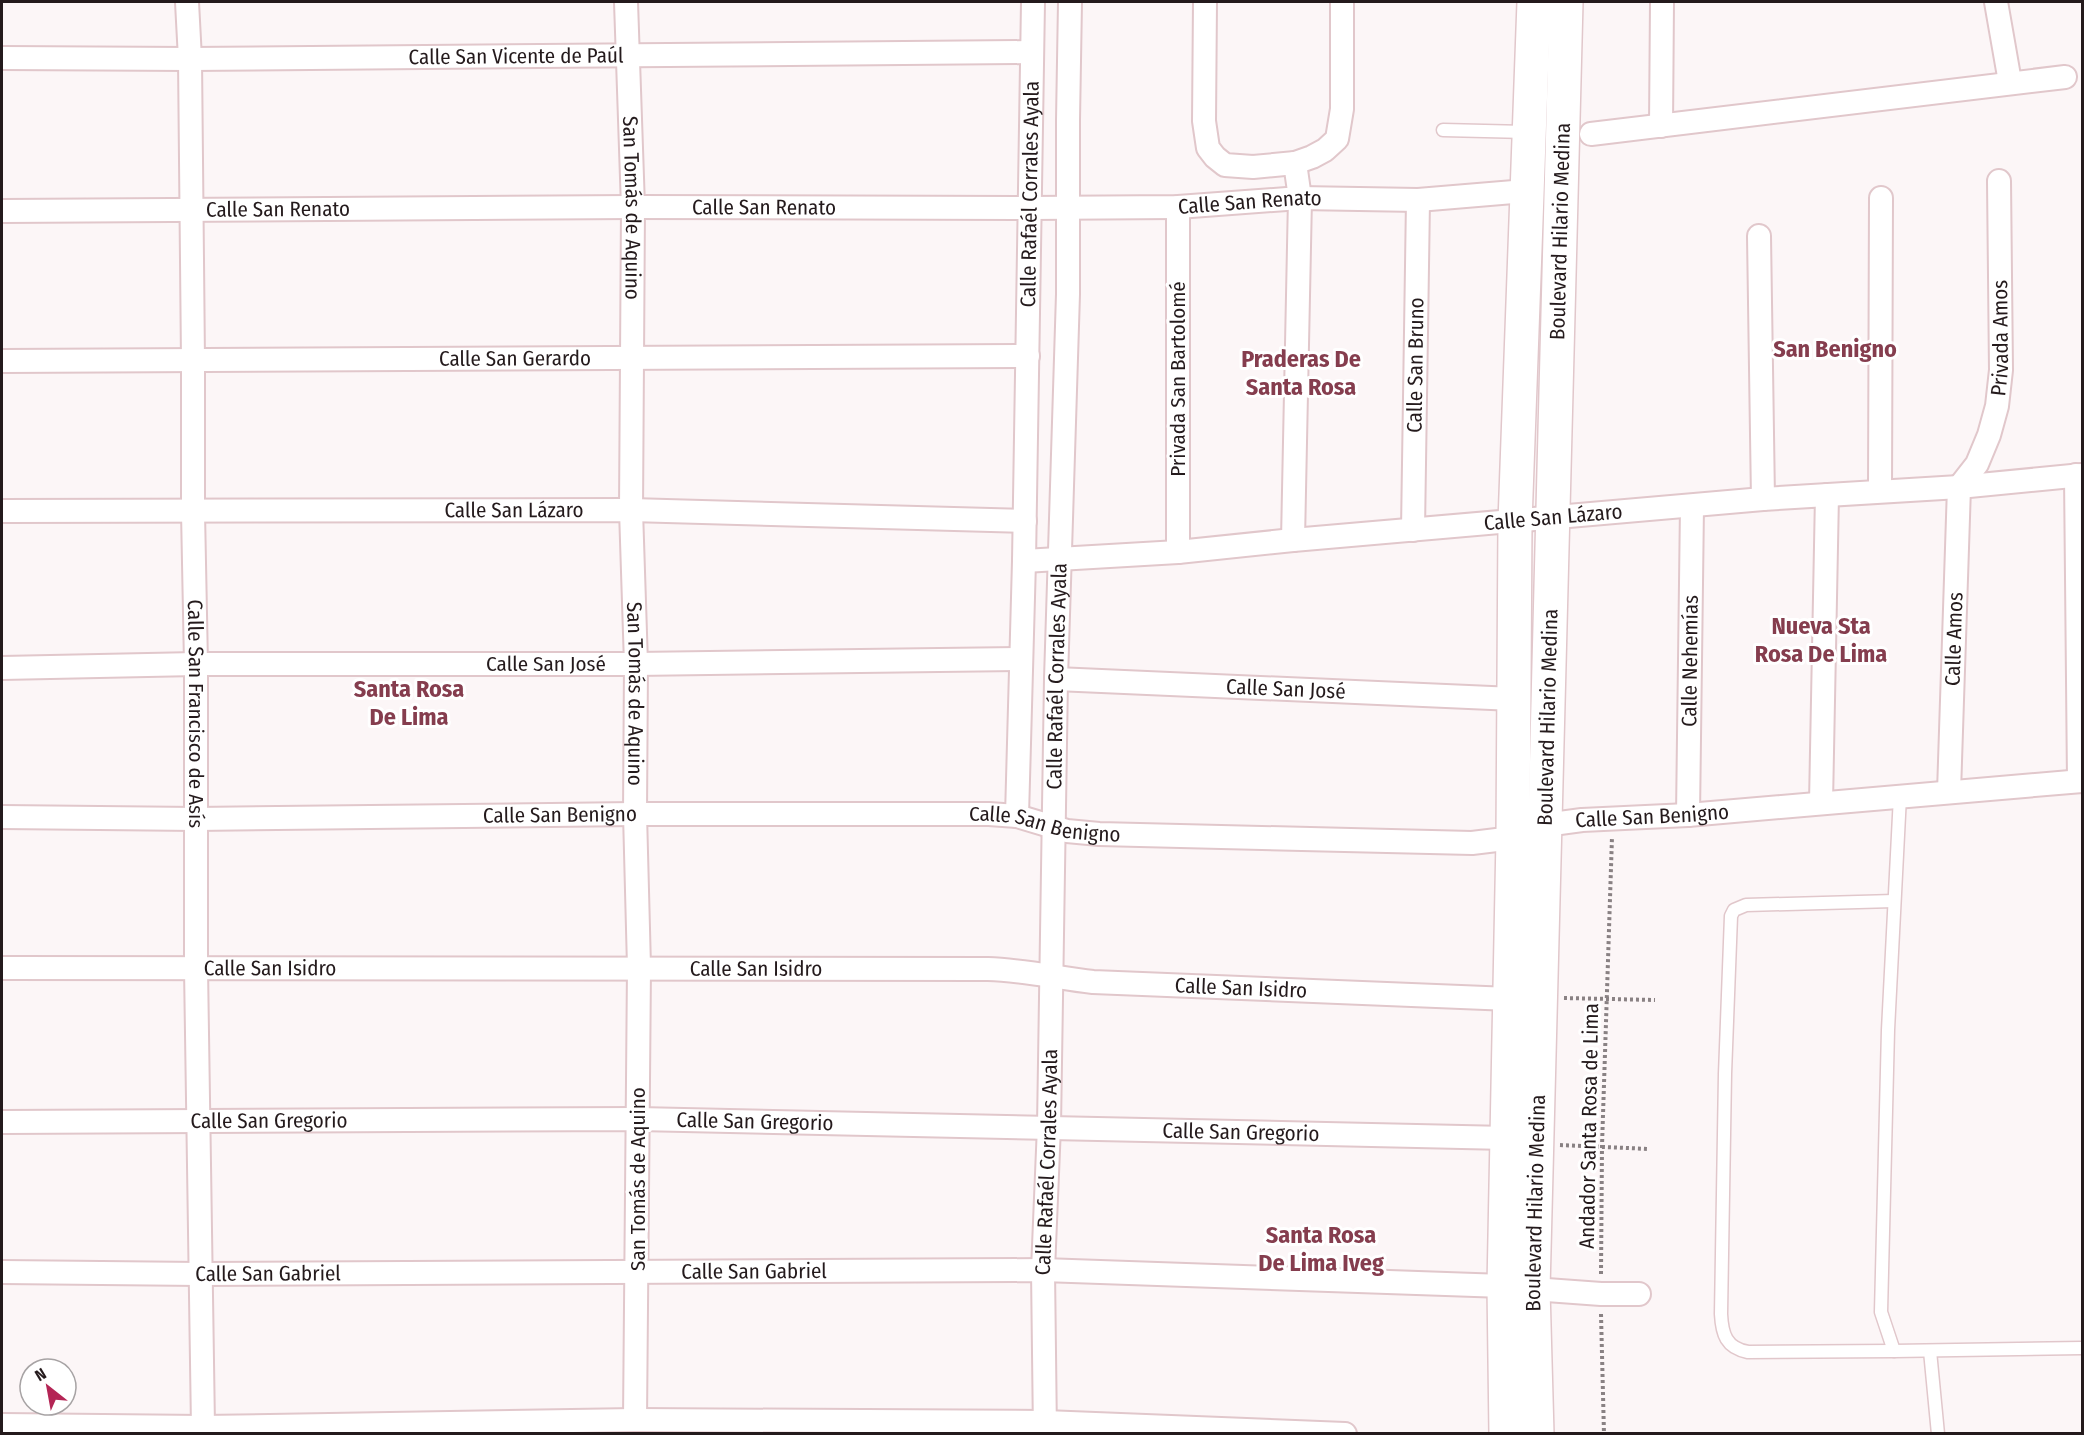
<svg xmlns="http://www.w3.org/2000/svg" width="2084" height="1435" font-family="'Fira Sans Condensed',sans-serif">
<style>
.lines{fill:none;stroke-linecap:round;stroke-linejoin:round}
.lane-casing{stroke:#e1c7cb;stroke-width:15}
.street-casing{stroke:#e1c7cb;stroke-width:26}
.secondary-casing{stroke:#e1c7cb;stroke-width:36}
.path{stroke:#898183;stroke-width:4;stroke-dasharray:3 3;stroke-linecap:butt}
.lane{stroke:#fff;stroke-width:12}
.street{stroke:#fff;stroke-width:22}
.secondary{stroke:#fff;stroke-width:33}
.labels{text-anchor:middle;stroke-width:6;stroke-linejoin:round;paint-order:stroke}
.street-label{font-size:21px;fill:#241a1c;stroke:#fff}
.quarter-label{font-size:24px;font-weight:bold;fill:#853d4e;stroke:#fff}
</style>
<rect width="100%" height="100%" fill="#fcf6f7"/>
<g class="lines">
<defs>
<g id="lane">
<path d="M1443,130L1527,132"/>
<path d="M1900,796L1888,1030L1881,1312L1894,1351L2082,1348"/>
<path d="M1894,1351L1748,1352C1726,1348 1722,1334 1721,1314L1725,1074L1731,916L1734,910L1746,905L1894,901"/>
<path d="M1930,1351L1938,1434"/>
</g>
<g id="street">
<path id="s1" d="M187,2L190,59L193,361V512L196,664V968L203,1427"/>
<path id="s2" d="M626,2L633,207L631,510L636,664L635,814L639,967L635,1420"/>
<path d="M1205,2L1204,121L1208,148L1215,157L1225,165L1253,167L1295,163L1312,157L1325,150L1337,139L1342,109V2"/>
<path d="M1996,2L2010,82"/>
<path id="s3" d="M2,58L190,59L1032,52"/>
<path d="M1661,126L1662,2"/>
<path d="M1591,134L2065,77"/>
<path id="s4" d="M2,211L633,207L1030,208L1178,207L1300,198L1418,200L1526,191"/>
<path d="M1759,236L1763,499"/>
<path id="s5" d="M2,361L1028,356"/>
<path d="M2076,475L2079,781"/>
<path d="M1880,490L1881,198"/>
<path id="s6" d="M2,511L631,510L1025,521"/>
<path id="s7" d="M1413,530L1418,200"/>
<path d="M1293,540L1300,198L1295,163"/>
<path d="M1178,552V207"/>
<path id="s8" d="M1024,561L1178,552L1293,540L1763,499L1959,487L2082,475"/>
<path id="s9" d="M2,668L196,664H636L1020,659"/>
<path id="s10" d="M1056,679L1514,699"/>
<path id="s11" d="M1949,792L1959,487L1977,464L1989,435L1997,406L2001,370L1999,181"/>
<path d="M1821,803L1827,495"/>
<path id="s12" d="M1688,815L1692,506"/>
<path id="s13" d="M1017,816L1024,561L1033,2"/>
<path id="s14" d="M2,817L196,819L635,814H989L1017,816L1067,831L1099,834L1472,843L1513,838L1545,825L1582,820L1688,815L2082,781"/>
<path id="s15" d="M2,968L988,969C1023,970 1058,978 1093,982L1510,999"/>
<path id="s16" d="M2,1122L638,1119L1507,1138"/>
<path id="s17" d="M2,1272L200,1274L1043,1270L1504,1286"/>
<path d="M1533,1289L1601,1294H1639"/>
<path d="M2,1425L203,1427L635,1420L1045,1422L1345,1434"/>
<path id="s18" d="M1045,1434L1043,1270L1049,1126L1056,679L1068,294V120L1070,2"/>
</g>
<g id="secondary">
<path d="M1506,1434L1504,1286L1513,838L1515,522L1534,2"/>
<path id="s19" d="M1537,1434L1533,1289L1566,2"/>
</g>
</defs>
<use href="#lane" class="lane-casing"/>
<use href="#street" class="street-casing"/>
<use href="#secondary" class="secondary-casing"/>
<g class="path">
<path d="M1564,998L1655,1000"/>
<path d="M1560,1145L1649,1149"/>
<path d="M1601,1274L1602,1146L1612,837"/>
<path d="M1601,1314L1604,1434"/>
</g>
<use href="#lane" class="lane"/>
<use href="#street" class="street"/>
<use href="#secondary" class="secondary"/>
</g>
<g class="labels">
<g class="street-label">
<text dy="7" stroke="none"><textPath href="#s3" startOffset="514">Calle San Vicente de Paúl</textPath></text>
<text dy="7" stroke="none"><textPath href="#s13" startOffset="622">Calle Rafaél Corrales Ayala</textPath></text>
<text dy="7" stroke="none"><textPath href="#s4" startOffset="1248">Calle San Renato</textPath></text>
<text dy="7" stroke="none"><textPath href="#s2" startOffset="206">San Tomás de Aquino</textPath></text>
<text dy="7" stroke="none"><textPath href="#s4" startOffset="762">Calle San Renato</textPath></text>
<text dy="7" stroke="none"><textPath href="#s4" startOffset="276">Calle San Renato</textPath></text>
<text dy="7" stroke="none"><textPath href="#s19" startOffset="1203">Boulevard Hilario Medina</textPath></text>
<text dy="7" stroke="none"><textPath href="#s11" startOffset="464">Privada Amos</textPath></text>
<text dy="7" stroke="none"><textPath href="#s5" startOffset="513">Calle San Gerardo</textPath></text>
<text dy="7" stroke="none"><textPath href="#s7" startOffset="165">Calle San Bruno</textPath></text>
<text transform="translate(1178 379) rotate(-90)" y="7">Privada San Bartolomé</text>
<text dy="7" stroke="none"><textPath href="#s6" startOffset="512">Calle San Lázaro</textPath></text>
<text dy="7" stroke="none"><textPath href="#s8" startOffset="531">Calle San Lázaro</textPath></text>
<text dy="7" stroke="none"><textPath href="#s11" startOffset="153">Calle Amos</textPath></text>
<text dy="7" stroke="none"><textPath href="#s12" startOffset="154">Calle Nehemías</textPath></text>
<text dy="7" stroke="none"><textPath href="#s9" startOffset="544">Calle San José</textPath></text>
<text dy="7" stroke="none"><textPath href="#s18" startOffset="758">Calle Rafaél Corrales Ayala</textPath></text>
<text dy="7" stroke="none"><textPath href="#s10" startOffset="230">Calle San José</textPath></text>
<text dy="7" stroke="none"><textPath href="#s2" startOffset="692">San Tomás de Aquino</textPath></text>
<text dy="7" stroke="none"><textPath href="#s1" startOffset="712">Calle San Francisco de Asís</textPath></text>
<text dy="7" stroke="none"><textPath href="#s19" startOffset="717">Boulevard Hilario Medina</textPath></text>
<text dy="7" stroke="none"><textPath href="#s14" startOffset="558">Calle San Benigno</textPath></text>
<text dy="7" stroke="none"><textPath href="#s14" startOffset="1656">Calle San Benigno</textPath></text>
<text dy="7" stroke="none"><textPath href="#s14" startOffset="1044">Calle San Benigno</textPath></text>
<text dy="7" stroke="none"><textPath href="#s15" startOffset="268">Calle San Isidro</textPath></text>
<text dy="7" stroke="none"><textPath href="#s15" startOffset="754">Calle San Isidro</textPath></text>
<text dy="7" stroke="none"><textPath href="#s15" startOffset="1240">Calle San Isidro</textPath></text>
<text dy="7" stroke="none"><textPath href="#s16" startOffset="267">Calle San Gregorio</textPath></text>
<text dy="7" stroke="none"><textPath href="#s16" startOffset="753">Calle San Gregorio</textPath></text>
<text transform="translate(1589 1126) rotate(-89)" y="7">Andador Santa Rosa de Lima</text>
<text dy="7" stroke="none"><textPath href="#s16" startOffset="1239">Calle San Gregorio</textPath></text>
<text dy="7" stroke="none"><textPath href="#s18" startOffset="272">Calle Rafaél Corrales Ayala</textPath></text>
<text transform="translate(638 1179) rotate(-90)" y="7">San Tomás de Aquino</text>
<text dy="7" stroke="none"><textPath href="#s19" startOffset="231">Boulevard Hilario Medina</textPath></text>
<text dy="7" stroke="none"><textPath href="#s17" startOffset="752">Calle San Gabriel</textPath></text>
<text dy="7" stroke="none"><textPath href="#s17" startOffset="266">Calle San Gabriel</textPath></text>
</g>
<g class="quarter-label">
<text x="1835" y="357">San Benigno</text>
<text x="1301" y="367">Praderas De<tspan x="1301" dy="28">Santa Rosa</tspan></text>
<text x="1821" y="634">Nueva Sta<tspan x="1821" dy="28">Rosa De Lima</tspan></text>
<text x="409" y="697">Santa Rosa<tspan x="409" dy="28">De Lima</tspan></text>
<text x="1321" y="1243">Santa Rosa<tspan x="1321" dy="28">De Lima Iveg</tspan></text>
</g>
</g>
<rect width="2084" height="1435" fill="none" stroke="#241a1c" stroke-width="6"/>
<g transform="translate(48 1387) rotate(329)"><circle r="28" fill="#ffffff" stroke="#a7a3a4" stroke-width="1.5"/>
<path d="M0-4.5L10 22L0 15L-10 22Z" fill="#b42555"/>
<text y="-9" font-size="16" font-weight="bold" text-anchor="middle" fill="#241a1c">N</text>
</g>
</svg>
